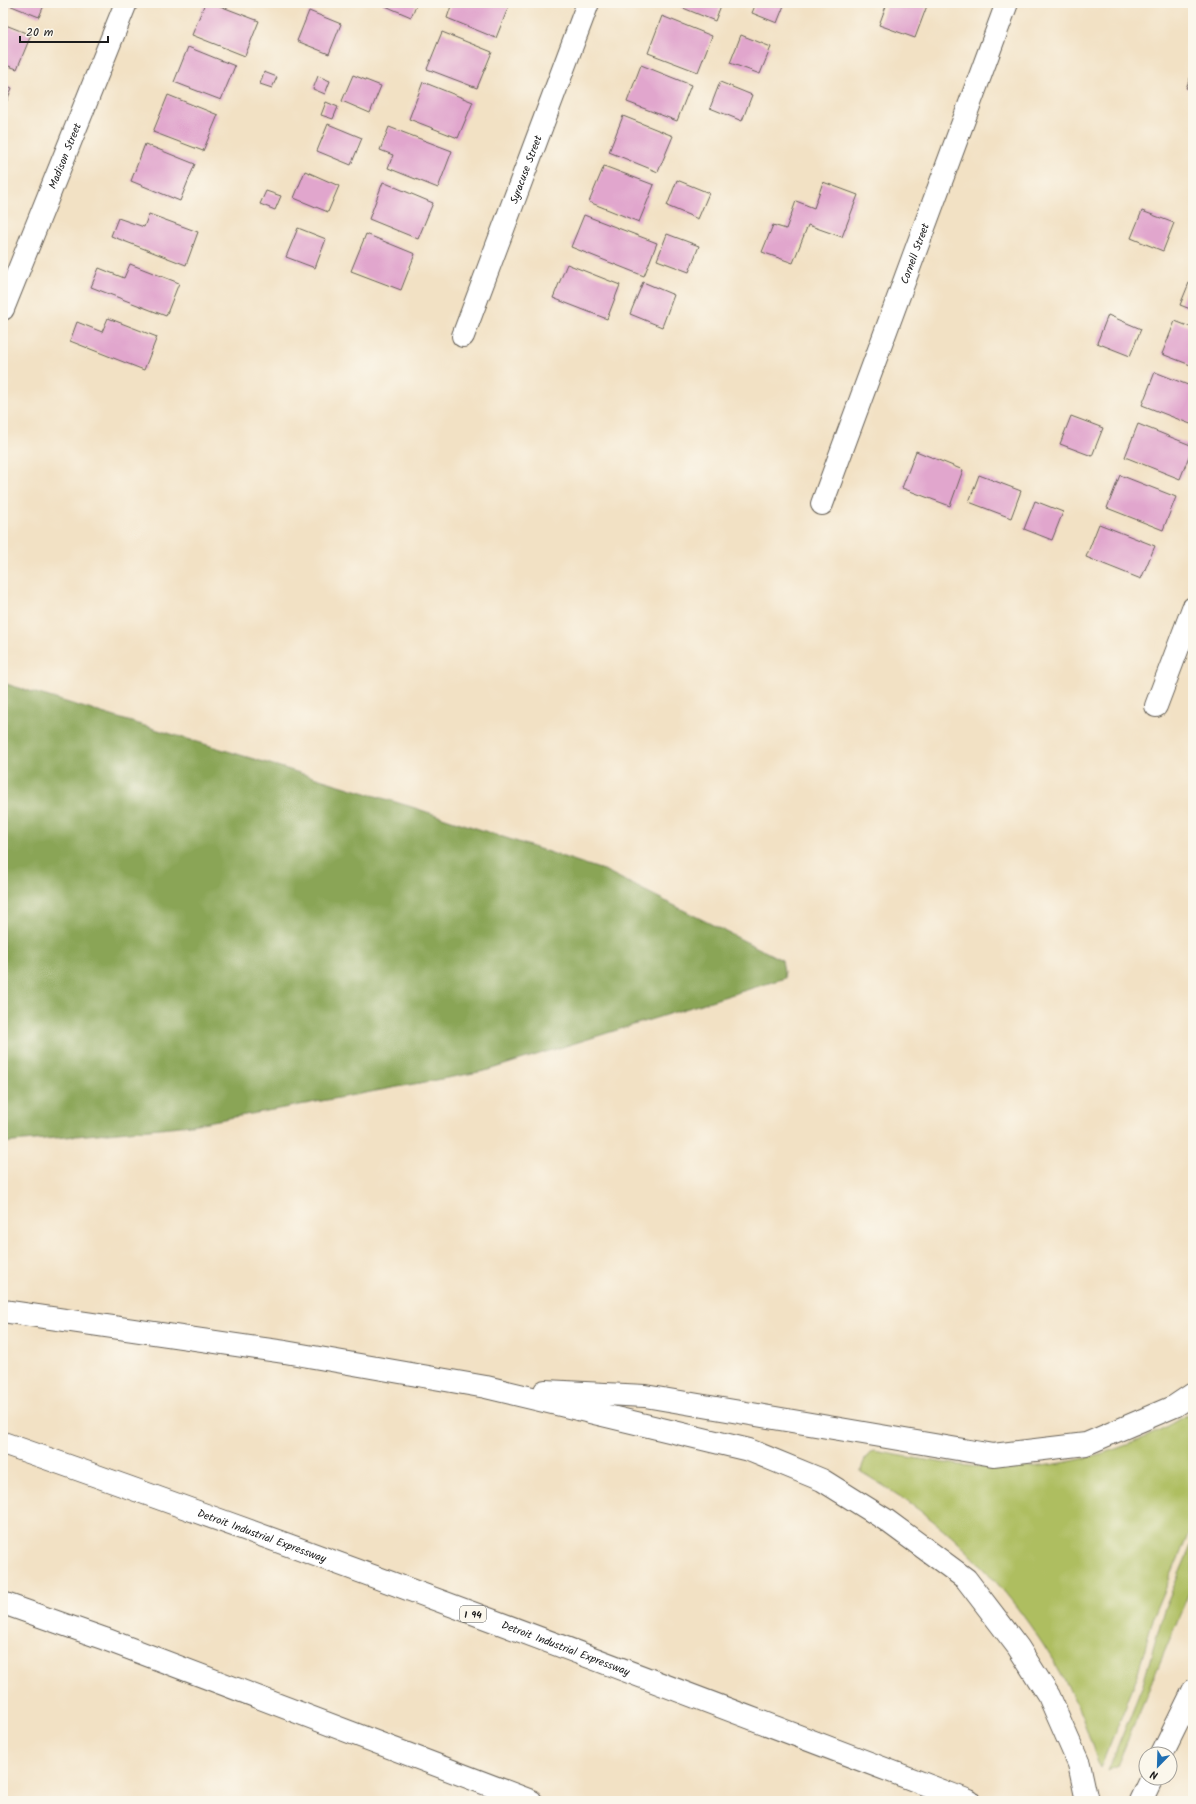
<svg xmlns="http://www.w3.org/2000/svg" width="1196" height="1804" font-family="Kalam,sans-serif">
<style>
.green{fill:#aebe61;stroke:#656d3e}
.forest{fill:#8aa557;stroke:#53603a}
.building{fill:#e1a6cd}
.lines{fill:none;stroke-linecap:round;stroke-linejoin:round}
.street-casing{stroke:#676157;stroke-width:24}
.highway-casing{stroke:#676157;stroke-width:24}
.street{stroke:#fff;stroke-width:22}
.highway{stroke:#fff;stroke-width:22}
.labels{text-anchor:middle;stroke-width:3;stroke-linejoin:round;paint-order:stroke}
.shield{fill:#fbf7ec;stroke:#5f5e5a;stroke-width:1}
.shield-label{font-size:10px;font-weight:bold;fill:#1c1c1c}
.street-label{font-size:11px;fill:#1c1c1c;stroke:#fbf7ec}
</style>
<rect width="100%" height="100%" fill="#fbf7ec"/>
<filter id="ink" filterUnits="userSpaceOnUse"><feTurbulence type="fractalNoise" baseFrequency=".025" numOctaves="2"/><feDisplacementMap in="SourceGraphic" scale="8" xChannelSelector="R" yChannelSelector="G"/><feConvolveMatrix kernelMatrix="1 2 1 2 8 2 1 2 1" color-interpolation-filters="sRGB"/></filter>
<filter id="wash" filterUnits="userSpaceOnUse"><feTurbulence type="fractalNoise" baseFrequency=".012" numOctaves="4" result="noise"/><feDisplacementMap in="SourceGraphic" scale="16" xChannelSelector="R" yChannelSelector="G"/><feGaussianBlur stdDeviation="0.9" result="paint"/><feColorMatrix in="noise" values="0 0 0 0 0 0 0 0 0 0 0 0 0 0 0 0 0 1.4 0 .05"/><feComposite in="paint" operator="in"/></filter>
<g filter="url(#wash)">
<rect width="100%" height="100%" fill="#f2e1c4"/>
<g class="green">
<path d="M1193,1411V1523L1154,1616L1136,1680L1101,1768L1098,1763C1091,1743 1085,1722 1076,1703C1046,1641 1002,1582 951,1536C923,1511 893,1491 861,1472C862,1464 866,1455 873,1451C917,1458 961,1468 1006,1468C1070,1468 1139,1447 1193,1411Z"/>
<path d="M1193,1541V1583L1117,1766L1108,1771L1143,1684L1165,1607Z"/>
</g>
<path class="forest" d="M3,683L412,807L606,871L782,960L785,978L485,1071L191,1125L3,1143Z"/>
<g id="blocks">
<g class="building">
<path d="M4,3H45L39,17Z"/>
<path d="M205,3H212L259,21L245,56L192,35Z"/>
<path d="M384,3H417L411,17L383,5Z"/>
<path d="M452,3H510L496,38L447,18Z"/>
<path d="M671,3H722L715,21Z"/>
<path d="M756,3H785L777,23L752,13Z"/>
<path d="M879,3H928L915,38L879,25L886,6Z"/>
<path d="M309,11L341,24L329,54L297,41Z"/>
<path d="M662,16L712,36L698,72L648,53Z"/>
<path d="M3,24L31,35L17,69L3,64Z"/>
<path d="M442,32L492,52L477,88L427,69Z"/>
<path d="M741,35L771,47L760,74L730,63Z"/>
<path d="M188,47L235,66L221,100L174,82Z"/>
<path d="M641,65L691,85L677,121L627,102Z"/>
<path d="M1193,71V90L1186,88Z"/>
<path d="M264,72L277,77L272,88L260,84Z"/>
<path d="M353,75L381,86L370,113L342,101Z"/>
<path d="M318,76L330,81L325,94L313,89Z"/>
<path d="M423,82L473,102L458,138L409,119Z"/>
<path d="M720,82L752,95L742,121L710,108Z"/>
<path d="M3,84L12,88L3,110Z"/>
<path d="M168,95L218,115L203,151L153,132Z"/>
<path d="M326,102L338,107L333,119L321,115Z"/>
<path d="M623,116L673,136L658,172L609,152Z"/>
<path d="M328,124L362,138L351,165L317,151Z"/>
<path d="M389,127L452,151L438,188L388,168L393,155L380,150Z"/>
<path d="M145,144L195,164L180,201L131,181Z"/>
<path d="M604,166L654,185L639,222L589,202Z"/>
<path d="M305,171L339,186L328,212L294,198Z"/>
<path d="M677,180L709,193L698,219L667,206Z"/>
<path d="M383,182L433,203L418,239L369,219Z"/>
<path d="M823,182L858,195L842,237L808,225L793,263L762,252L773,225L786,229L796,201L814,208Z"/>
<path d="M266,191L281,196L275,210L260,204Z"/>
<path d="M1142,211L1174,223L1163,251L1131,238Z"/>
<path d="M149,214L198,232L186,265L111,236L118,218L144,227Z"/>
<path d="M584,215L657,243L644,276L571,247Z"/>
<path d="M298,228L326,239L315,268L286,257Z"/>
<path d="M366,234L415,254L401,290L351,271Z"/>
<path d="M667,234L699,246L689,272L657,260Z"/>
<path d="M130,264L179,283L166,316L91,287L99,268L124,278Z"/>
<path d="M567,264L620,285L607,319L553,298Z"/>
<path d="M1193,273V310L1180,305Z"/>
<path d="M643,282L674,295L662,327L630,314Z"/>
<path d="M1108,315L1141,329L1130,356L1097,343Z"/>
<path d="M108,318L157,337L144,370L70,341L77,322L102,332Z"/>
<path d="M1175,321L1193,328V366L1162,354Z"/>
<path d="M1155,372L1193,387V425L1142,405Z"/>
<path d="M1071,416L1103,428L1092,456L1060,444Z"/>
<path d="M1138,424L1193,446L1180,479L1125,457Z"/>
<path d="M916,451L963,470L950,506L902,488Z"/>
<path d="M979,475L1021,491L1011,518L969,502Z"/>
<path d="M1120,475L1176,497L1163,530L1107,508Z"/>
<path d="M1035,501L1063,512L1052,540L1024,529Z"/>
<path d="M1099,524L1155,546L1141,579L1086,557Z"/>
</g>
</g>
</g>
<g filter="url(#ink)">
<use href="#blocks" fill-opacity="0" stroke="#676157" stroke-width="1"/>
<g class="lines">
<defs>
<g id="street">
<path id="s1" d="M3,309L126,3"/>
<path id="s2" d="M463,336L588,3"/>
<path id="s3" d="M822,504L1007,3"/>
<path d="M1156,706L1193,608"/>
</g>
<g id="highway">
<path d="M3,1311L285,1352L486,1387L749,1450L822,1480L886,1520L966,1579L1018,1647L1049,1696L1079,1764L1087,1801"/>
<path d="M545,1391L645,1396L993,1455L1086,1444L1175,1406L1193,1394"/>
<path id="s4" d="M3,1443C327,1556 649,1679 969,1801"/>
<path d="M3,1603L105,1639L531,1801"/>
<path d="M1162,1754L1193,1691"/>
<path d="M1141,1801L1152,1778"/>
</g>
</defs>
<use href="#street" class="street-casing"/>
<use href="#highway" class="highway-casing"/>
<use href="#street" class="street"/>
<use href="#highway" class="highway"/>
</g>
</g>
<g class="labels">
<rect class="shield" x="460" y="1606" width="26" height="16" rx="3"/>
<g class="shield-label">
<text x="473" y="1618">I 94</text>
</g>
<g class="street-label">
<text dy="4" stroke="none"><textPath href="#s1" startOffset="165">Madison Street</textPath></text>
<text dy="4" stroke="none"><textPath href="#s2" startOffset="178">Syracuse Street</textPath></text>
<text dy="4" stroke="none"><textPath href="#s3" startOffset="267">Cornell Street</textPath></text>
<text dy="4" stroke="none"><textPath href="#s4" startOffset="275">Detroit Industrial Expressway</textPath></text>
<text dy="4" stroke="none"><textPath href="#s4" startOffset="599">Detroit Industrial Expressway</textPath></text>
</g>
</g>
<rect width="1196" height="1804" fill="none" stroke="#fbf7ec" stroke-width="16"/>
<g transform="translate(1158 1766) rotate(203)"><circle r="19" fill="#fbf7ec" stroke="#a29f99"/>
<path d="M0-3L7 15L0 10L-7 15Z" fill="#1f6fb2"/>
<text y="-6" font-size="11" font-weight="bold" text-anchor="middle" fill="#1c1c1c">N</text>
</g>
<path d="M20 36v6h88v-6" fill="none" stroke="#1c1c1c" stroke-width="2"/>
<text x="26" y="36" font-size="12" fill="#1c1c1c" stroke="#fbf7ec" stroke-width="3" paint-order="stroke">20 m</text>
</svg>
